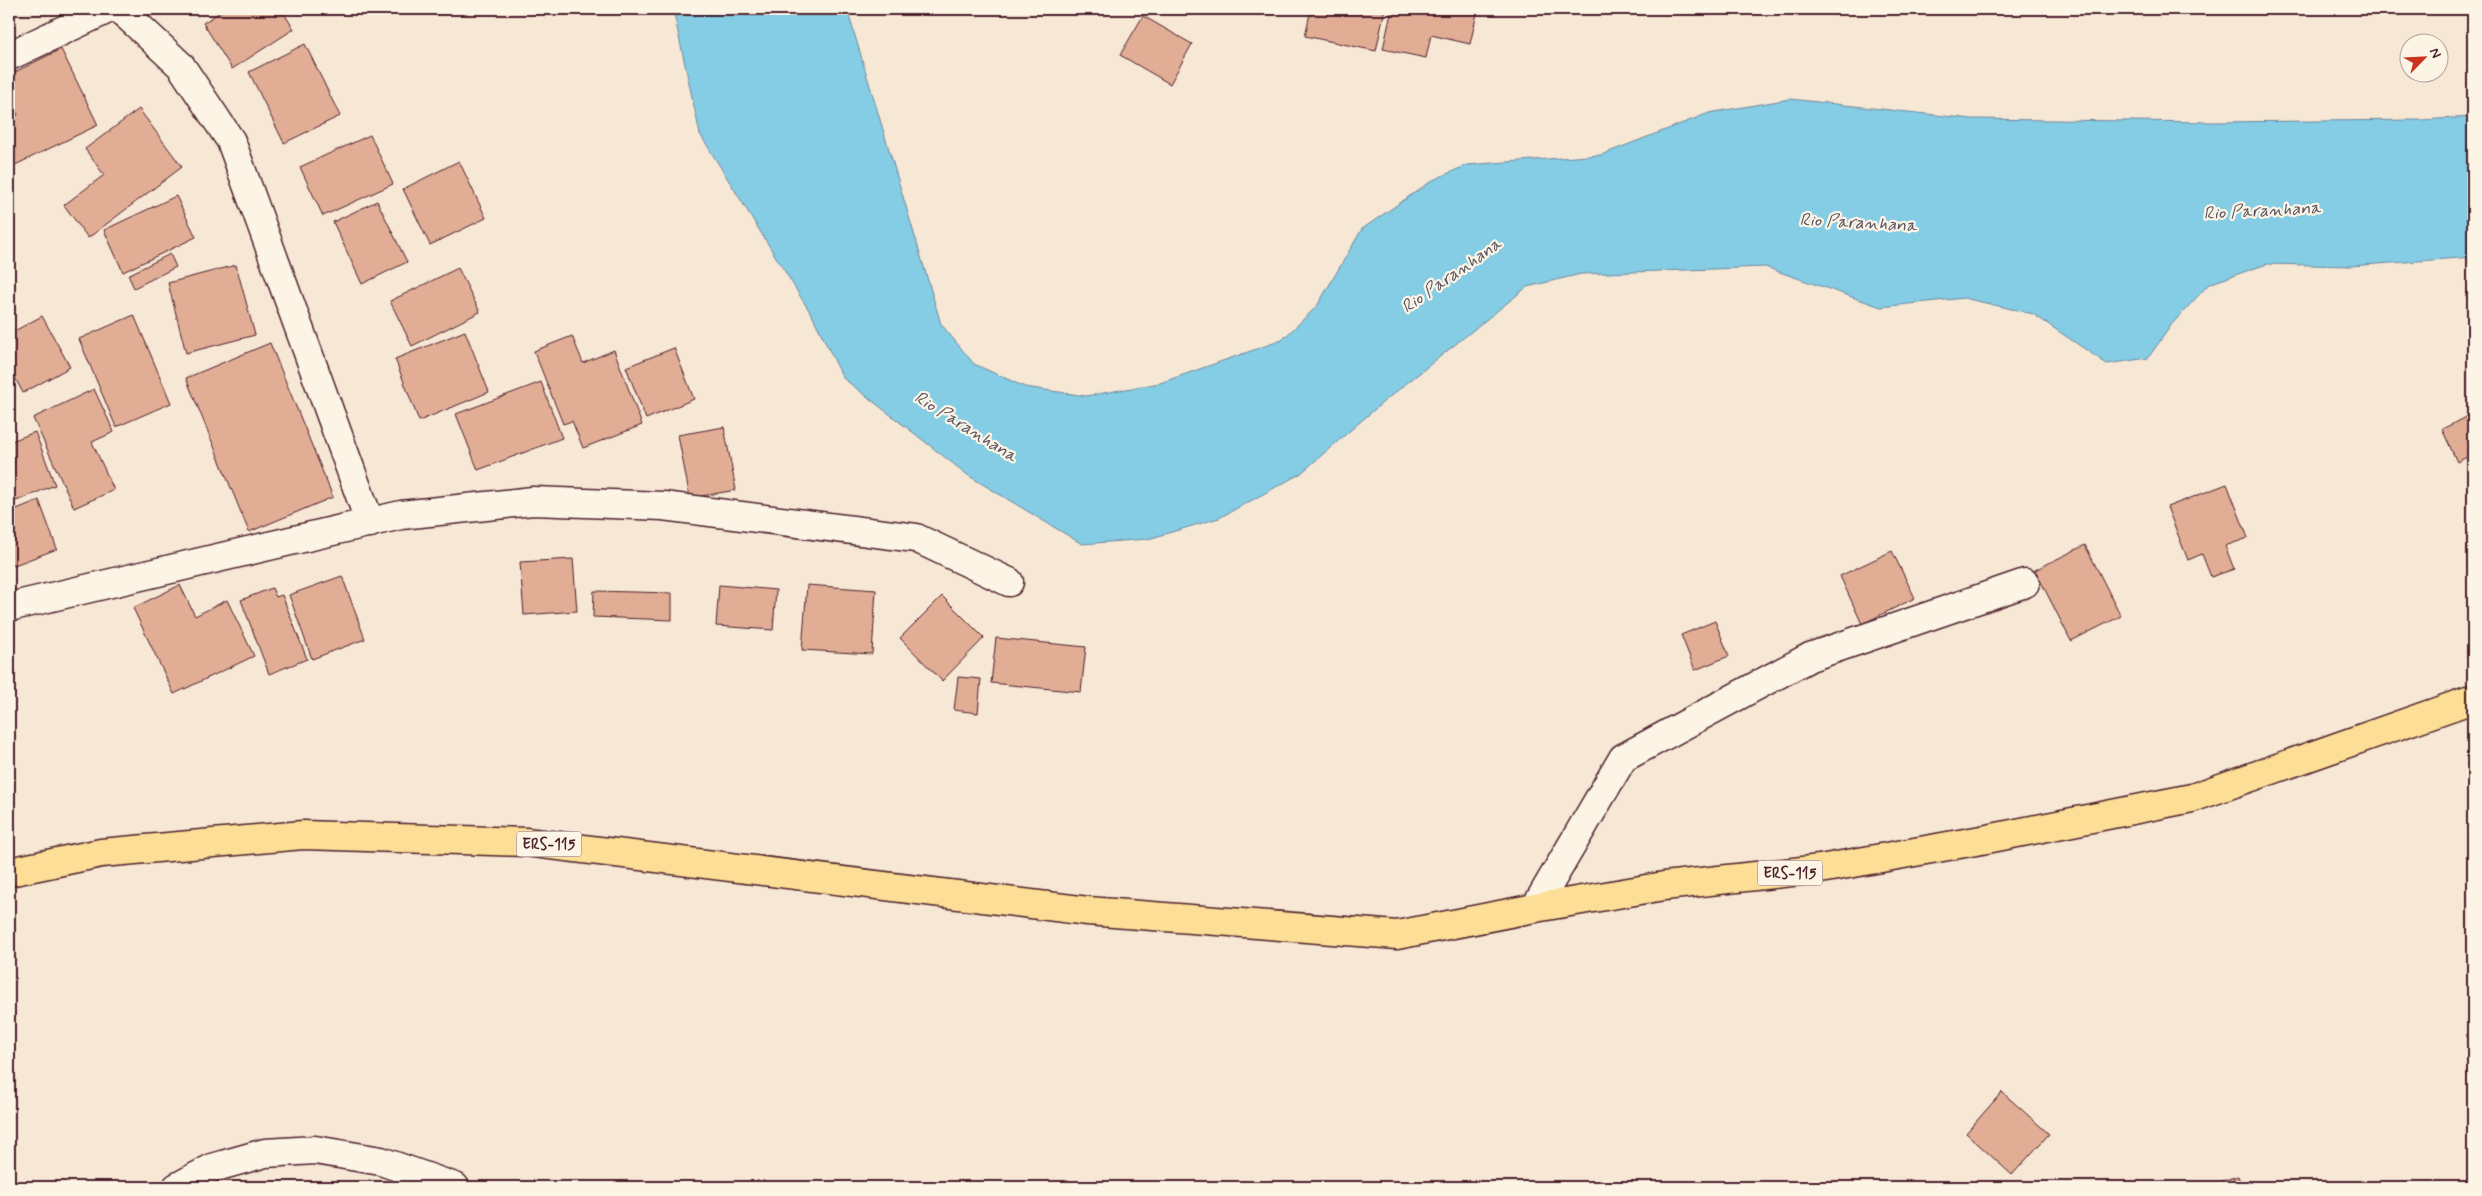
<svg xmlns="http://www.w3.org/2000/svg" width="2482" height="1196" font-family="Mynerve,sans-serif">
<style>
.water{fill:#84cde5;stroke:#6d879b}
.building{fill:#e1ad95;stroke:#4a1f2b}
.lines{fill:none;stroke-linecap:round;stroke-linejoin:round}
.minor-casing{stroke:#4a1f2b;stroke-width:31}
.major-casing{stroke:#4a1f2b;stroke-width:31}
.minor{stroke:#fcf5e5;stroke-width:28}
.major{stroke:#fdde96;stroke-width:28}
.labels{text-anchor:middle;stroke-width:4.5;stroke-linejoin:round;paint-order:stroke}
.shield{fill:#fcf5e5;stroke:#7f5f63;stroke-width:1}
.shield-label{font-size:15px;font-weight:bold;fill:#4a1f2b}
.water-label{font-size:18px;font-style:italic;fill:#5b5363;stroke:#fcf5e5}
</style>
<rect width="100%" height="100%" fill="#f7e7d5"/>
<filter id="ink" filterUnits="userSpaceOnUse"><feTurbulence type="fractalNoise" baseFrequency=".02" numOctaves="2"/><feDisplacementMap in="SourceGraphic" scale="10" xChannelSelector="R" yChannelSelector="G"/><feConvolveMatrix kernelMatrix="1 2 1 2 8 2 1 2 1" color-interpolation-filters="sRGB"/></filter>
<g filter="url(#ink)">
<path class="water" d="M673,9H847L941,324L974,364L1025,387L1086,396L1160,383L1282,340L1317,306L1362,229L1433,180L1467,165L1601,155L1709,113L1790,99L1972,119L2210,122L2421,120L2473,117V257L2350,266L2267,264L2209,284L2172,324L2148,358L2107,364L2033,314L1964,298L1881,307L1765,267L1581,274L1527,287L1382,403L1300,474L1219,518L1148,539L1082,544L969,476L843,378L813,317L700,134Z"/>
<g class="building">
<path d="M225,9H281L294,29L232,69L203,23Z"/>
<path d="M1311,9H1385L1376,51L1305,36Z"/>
<path d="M1392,9H1478L1470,44L1431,35L1426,58L1383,49Z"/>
<path d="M1143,16L1192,44L1170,84L1120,55Z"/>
<path d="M305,44L340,116L284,143L249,72Z"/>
<path d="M61,49L98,125L9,168V120L18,115L9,97V75Z"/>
<path d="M139,109L182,167L88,238L64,205L104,175L85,149Z"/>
<path d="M370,135L393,184L323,216L300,167Z"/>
<path d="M459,161L486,218L430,245L403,189Z"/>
<path d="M176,196L196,237L123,272L104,230Z"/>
<path d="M377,201L407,262L362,284L333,222Z"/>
<path d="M170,254L176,267L134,288L128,275Z"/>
<path d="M236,265L255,335L186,353L168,283Z"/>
<path d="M458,268L480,312L412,346L390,301Z"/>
<path d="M134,315L171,403L116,427L79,339Z"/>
<path d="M42,316L70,367L23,393L9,366V334Z"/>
<path d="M465,331L489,392L419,421L395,359Z"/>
<path d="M572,336L583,363L614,350L642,425L583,448L572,421L563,424L534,351Z"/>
<path d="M270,343L333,497L249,532L186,378Z"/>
<path d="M674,348L694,399L646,419L626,367Z"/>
<path d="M541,382L562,438L478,470L456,414Z"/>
<path d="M94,389L114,432L92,442L114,490L74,508L33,418Z"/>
<path d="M2473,414V454L2457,462L2442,429Z"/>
<path d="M724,427L736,490L690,498L678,435Z"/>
<path d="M35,432L55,485L9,504V442Z"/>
<path d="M2227,484L2248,538L2225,546L2234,569L2211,577L2202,554L2188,560L2167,507Z"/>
<path d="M39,500L57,549L9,567V512Z"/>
<path d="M2085,545L2121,616L2071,641L2035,570Z"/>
<path d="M1892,551L1915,598L1862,624L1840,576Z"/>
<path d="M573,559L577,611L524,615L520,562Z"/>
<path d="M342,576L365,639L312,659L289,595Z"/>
<path d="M180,585L195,616L227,600L254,656L174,694L133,608Z"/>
<path d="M719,585L776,590L773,630L716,626Z"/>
<path d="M807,585L876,590L872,654L802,650Z"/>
<path d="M272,588L276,597L282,595L307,659L269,674L241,600Z"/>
<path d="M594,591L672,593V620L593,617Z"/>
<path d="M942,596L984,638L942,681L900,638Z"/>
<path d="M1715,621L1729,656L1695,670L1681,635Z"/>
<path d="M996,638L1086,647L1081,692L991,683Z"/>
<path d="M958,677L981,679L978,713L954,710Z"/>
<path d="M2002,1092L2049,1134L2012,1175L1966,1133Z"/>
<path d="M2238,1176L2242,1187H2202Z"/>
</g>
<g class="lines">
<defs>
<g id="minor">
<path d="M120,9L181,66L231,141L370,523"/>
<path d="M9,56L108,9"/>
<path d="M9,607L401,515L533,501L663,506L916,538L1009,582"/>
<path d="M1535,908L1623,758L1810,657L2025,583"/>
<path d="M177,1187L212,1168L265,1153L315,1150L381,1161L455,1187"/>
</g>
<path id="major" d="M9,872L101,853L303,835L526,842L1088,911L1397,935L1535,908L1664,886L1820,869L1987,839L2192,798L2473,699"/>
</defs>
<use href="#minor" class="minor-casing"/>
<use href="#major" class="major-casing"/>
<use href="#minor" class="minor"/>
<use href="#major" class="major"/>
</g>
</g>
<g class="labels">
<g class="shield">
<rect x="516.5" y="831.5" width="65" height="25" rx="4"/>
<rect x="1757.5" y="860.5" width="65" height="25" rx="4"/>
</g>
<g class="shield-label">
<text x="549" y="849">ERS-115</text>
<text x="1790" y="878">ERS-115</text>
</g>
<g class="water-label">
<text transform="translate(2262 210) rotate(-3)" y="6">Rio Paranhana</text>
<text transform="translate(1858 222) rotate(3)" y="6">Rio Paranhana</text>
<text transform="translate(1451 275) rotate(-35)" y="6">Rio Paranhana</text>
<text transform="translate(966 426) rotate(32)" y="6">Rio Paranhana</text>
</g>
</g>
<rect width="2482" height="1196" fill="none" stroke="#fcf5e5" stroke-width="30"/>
<rect x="15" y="15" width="2452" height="1166" fill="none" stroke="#4a1f2b" stroke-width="2" filter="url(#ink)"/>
<g transform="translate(2424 58) rotate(66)"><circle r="24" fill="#fcf5e5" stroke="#b59f9b"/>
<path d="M0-4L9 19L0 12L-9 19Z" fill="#c8321e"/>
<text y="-8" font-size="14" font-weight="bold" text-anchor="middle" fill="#4a1f2b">N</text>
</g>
</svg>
